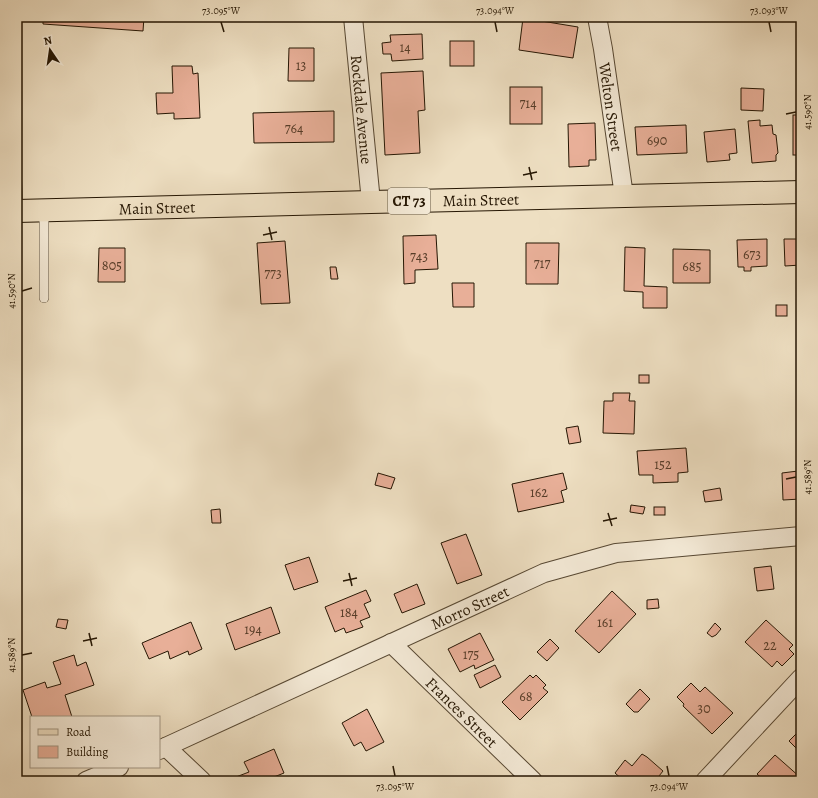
<svg xmlns="http://www.w3.org/2000/svg" width="818" height="798" font-family="Alegreya,serif">
<style>
.building{fill:#e8af98;stroke:#251603}
.lines{fill:none;stroke-linecap:round;stroke-linejoin:round}
.lane-casing{stroke:#574833;stroke-width:10}
.street-casing{stroke:#574833;stroke-width:20}
.primary-casing{stroke:#251603;stroke-width:24}
.lane{stroke:#f4ead7;stroke-width:9}
.street{stroke:#f4ead7;stroke-width:18}
.primary{stroke:#eedfc2;stroke-width:22}
.ticks{fill:none;stroke:#251603;stroke-width:1.5}
.labels{text-anchor:middle;stroke-width:4;stroke-linejoin:round;paint-order:stroke}
.number-label{font-size:14px;fill:#563c28}
.shield{fill:#f4ead7;stroke:#635643;stroke-width:1}
.shield-label{font-size:15px;font-weight:bold;fill:#251603}
.street-label{font-size:16px;fill:#251603;stroke:#f4ead7}
.neatline{fill:none;stroke:#251603;stroke-width:1.5}
.ticks-label{font-size:10px;text-anchor:middle;fill:#251603}
</style>
<rect width="100%" height="100%" fill="#eedfc2"/>
<filter id="stains"><feTurbulence type="fractalNoise" baseFrequency=".005" numOctaves="4"/><feColorMatrix values="0 0 0 0 .2 0 0 0 0 .09 0 0 0 0 .02 0 0 0 .5 -.17"/></filter>
<radialGradient id="worn" r=".72"><stop offset=".6" stop-color="#630" stop-opacity="0"/><stop offset="1" stop-color="#630" stop-opacity=".3"/></radialGradient>
<g class="building">
<path d="M43,17H144L143,31L43,24Z"/>
<path d="M523,18L578,27L573,58L519,50Z"/>
<path d="M422,34L423,59L392,61L391,54H383L382,43L391,42L390,35Z"/>
<rect x="450" y="41" width="24" height="25"/>
<path d="M289,48H314V81H288Z"/>
<path d="M172,66H192L193,74L198,73L200,118L174,119V113L157,114L156,93H173Z"/>
<path d="M423,71L425,110L418,111L420,153L385,155L381,73Z"/>
<rect x="510" y="87" width="32" height="37"/>
<path d="M741,88L764,89L763,111L741,110Z"/>
<path d="M334,111V142L254,143L253,113Z"/>
<rect x="793" y="115" width="8" height="40"/>
<path d="M760,120V126L772,125L773,134L776,135L778,153L776,155V161L752,163L748,121Z"/>
<path d="M595,123L596,160H589V166L569,167L568,124Z"/>
<path d="M686,125L687,153L637,155L635,127Z"/>
<path d="M735,129L737,153L729,154L730,160L707,162L704,132Z"/>
<path d="M436,235L438,269L415,270V283L404,284L403,236Z"/>
<path d="M767,239V266L751,267V271H744V267H738L737,240Z"/>
<path d="M784,239H801V265L785,266Z"/>
<path d="M285,241L290,303L261,304L257,243Z"/>
<path d="M526,243H559L558,284H526Z"/>
<path d="M625,247L645,248L644,286L667,287V308H643V292L624,291Z"/>
<path d="M99,248H125V282H98Z"/>
<path d="M673,249L710,250V283H673Z"/>
<path d="M330,267H336L338,279H331Z"/>
<path d="M452,283H474V307H453Z"/>
<rect x="776" y="305" width="11" height="11"/>
<rect x="639" y="375" width="10" height="8"/>
<path d="M613,393H630L629,401H635L634,434L603,433L604,401H613Z"/>
<path d="M578,426L581,442L569,444L566,428Z"/>
<path d="M686,448L688,472L678,473V482L653,483V475H639L637,451Z"/>
<path d="M798,463H801V499L783,500L782,473L798,471Z"/>
<path d="M378,473L395,478L391,489L375,485Z"/>
<path d="M563,473L567,489L561,491L564,502L518,512L512,484Z"/>
<path d="M720,488L722,500L705,502L703,491Z"/>
<path d="M631,505L645,507L643,514L630,512Z"/>
<rect x="654" y="507" width="11" height="8"/>
<path d="M220,509L221,523H212L211,510Z"/>
<path d="M466,534L482,575L457,584L441,543Z"/>
<path d="M309,557L318,582L294,590L285,565Z"/>
<path d="M771,566L774,589L757,591L754,568Z"/>
<path d="M417,584L425,604L402,613L394,594Z"/>
<path d="M366,590L371,601L364,604L370,617L360,621L363,627L346,633L344,628L335,632L325,607Z"/>
<path d="M612,591L636,614L599,653L575,631Z"/>
<path d="M658,599L659,608L647,609V600Z"/>
<path d="M271,607L280,633L235,650L226,624Z"/>
<path d="M58,619L68,620L66,629L56,627Z"/>
<path d="M766,620L793,645L789,649L794,654L782,666L777,661L772,667L745,642Z"/>
<path d="M191,622L202,649L189,655L188,651L170,659L168,651L149,659L142,643Z"/>
<path d="M715,623L721,629L716,635L712,637L707,633Z"/>
<path d="M480,633L494,660L475,669L474,665L460,672L448,649Z"/>
<path d="M550,639L559,648L547,661L537,652Z"/>
<path d="M74,655L77,666L86,662L94,685L65,695L72,717H32L23,690L45,682L47,688L61,684L53,662Z"/>
<path d="M495,665L501,677L480,688L474,675Z"/>
<path d="M530,675L533,678L536,675L546,685L543,688L548,692L520,720L502,702Z"/>
<path d="M691,683L700,692L705,687L733,713L712,734L683,706L684,704L677,697Z"/>
<path d="M640,689L650,699L638,712H634L626,704Z"/>
<path d="M367,709L384,742L366,751L361,742L354,746L342,723Z"/>
<path d="M801,729V753L789,741Z"/>
<path d="M274,749L284,773L274,777L276,781H237L236,777L249,772L244,762Z"/>
<path d="M642,754L647,757L663,771L655,781H624L615,773L625,760L632,766Z"/>
<path d="M775,755L801,778V781H765L757,774Z"/>
</g>
<g class="lines">
<defs>
<g id="lane">
<path d="M17,180L18,211"/>
<path d="M44,211V298"/>
</g>
<g id="street">
<path id="s1" d="M353,17L371,202"/>
<path id="s2" d="M597,17L603,49L624,196"/>
<path id="s3" d="M391,643L533,781"/>
<path d="M166,747L202,781"/>
<path id="s4" d="M159,750L544,573L616,553L801,536"/>
<path d="M86,781L119,767"/>
<path d="M705,781L801,678"/>
</g>
<g id="primary">
<path id="s5" d="M17,211L371,202L801,192"/>
</g>
</defs>
<use href="#lane" class="lane-casing"/>
<use href="#street" class="street-casing"/>
<use href="#primary" class="primary-casing"/>
<use href="#lane" class="lane"/>
<use href="#street" class="street"/>
<use href="#primary" class="primary"/>
</g>
<path class="ticks" d="M221,22L224,32M495,22L497,32M769,22L771,32M786,114L796,112M529,167L532,180M523,175L537,172M269,227L272,240M263,235L277,232M22,291L32,288M786,479L796,477M608,513L612,526M603,521L617,518M349,573L352,586M343,581L357,578M89,633L92,646M83,641L97,638M22,655L32,653M393,766L395,776M667,766L669,776"/>
<g class="labels">
<g class="number-label">
<text x="405" y="52">14</text>
<text x="301" y="70">13</text>
<text x="528" y="108">714</text>
<text x="294" y="133">764</text>
<text x="657" y="145">690</text>
<text x="752" y="259">673</text>
<text x="419" y="261">743</text>
<text x="542" y="268">717</text>
<text x="112" y="270">805</text>
<text x="692" y="271">685</text>
<text x="273" y="278">773</text>
<text x="663" y="469">152</text>
<text x="539" y="497">162</text>
<text x="349" y="617">184</text>
<text x="605" y="627">161</text>
<text x="253" y="634">194</text>
<text x="770" y="650">22</text>
<text x="471" y="659">175</text>
<text x="526" y="701">68</text>
<text x="704" y="713">30</text>
</g>
<rect class="shield" x="388" y="188" width="42" height="26" rx="3"/>
<g class="shield-label">
<text x="409" y="206">CT 73</text>
</g>
<g class="street-label">
<text dy="6" stroke="none"><textPath href="#s2" startOffset="91">Welton Street</textPath></text>
<text dy="6" stroke="none"><textPath href="#s1" startOffset="93">Rockdale Avenue</textPath></text>
<text dy="6" stroke="none"><textPath href="#s5" startOffset="464">Main Street</textPath></text>
<text dy="6" stroke="none"><textPath href="#s5" startOffset="140">Main Street</textPath></text>
<text dy="6" stroke="none"><textPath href="#s4" startOffset="342">Morro Street</textPath></text>
<text dy="6" stroke="none"><textPath href="#s3" startOffset="99">Frances Street</textPath></text>
</g>
</g>
<rect width="818" height="798" fill="none" stroke="#eedfc2" stroke-width="44"/>
<rect x="30" y="716" width="130" height="52" fill="#f4ead7" stroke="#a19582"/>
<rect x="38" y="729" width="20" height="6" fill="#eedfc2" stroke="#a19582"/>
<text x="66" y="736" font-size="12" fill="#251603">Road</text>
<rect x="38" y="746" width="20" height="12" fill="#e8af98" stroke="#a19582"/>
<text x="66" y="756" font-size="12" fill="#251603">Building</text>
<g transform="translate(50 50) rotate(347)" stroke="#f4ead7" stroke-width="3" paint-order="stroke">
<path d="M0-3L7 15L0 10L-7 15Z" fill="#251603"/>
<text y="-6" font-size="11" font-weight="bold" text-anchor="middle" fill="#251603">N</text>
</g>
<rect x="22" y="22" width="774" height="754" class="neatline"/>
<g class="ticks-label">
<text x="221" y="14">73.095°W</text>
<text x="495" y="14">73.094°W</text>
<text x="769" y="14">73.093°W</text>
<text transform="translate(807 112) rotate(-90)" y="4">41.590°N</text>
<text transform="translate(11 291) rotate(-90)" y="4">41.590°N</text>
<text transform="translate(807 477) rotate(-90)" y="4">41.589°N</text>
<text transform="translate(11 655) rotate(-90)" y="4">41.589°N</text>
<text x="395" y="790">73.095°W</text>
<text x="669" y="790">73.094°W</text>
</g>
<rect width="100%" height="100%" filter="url(#stains)"/>
<rect width="100%" height="100%" fill="url(#worn)"/>
</svg>
